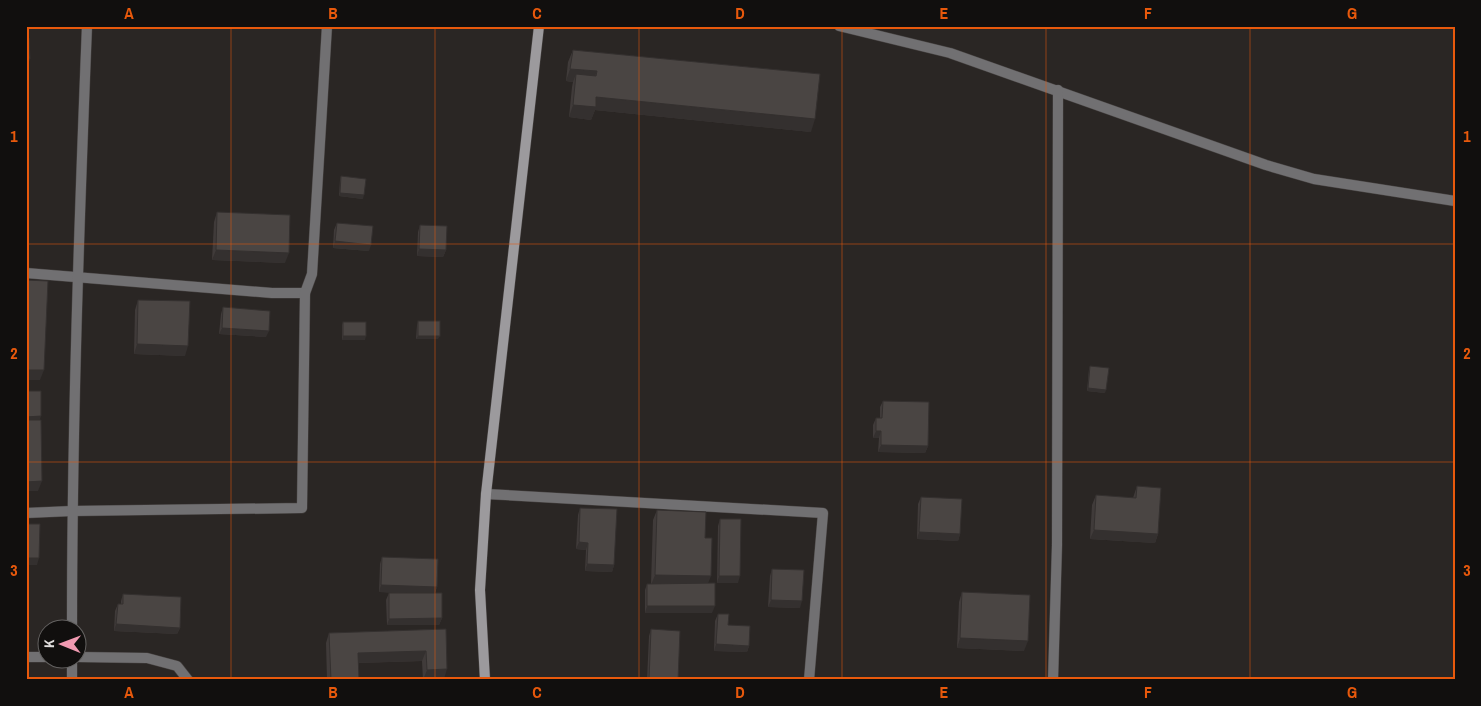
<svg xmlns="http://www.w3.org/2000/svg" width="1481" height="706" font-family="'Archivo Narrow',sans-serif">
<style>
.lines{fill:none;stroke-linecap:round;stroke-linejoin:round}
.street-casing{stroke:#474342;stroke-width:11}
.secondary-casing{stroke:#474342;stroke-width:11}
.street{stroke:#717072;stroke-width:10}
.secondary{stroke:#9c9a9d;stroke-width:10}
.wall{fill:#403b3a}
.shaded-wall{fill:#34302f}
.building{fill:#4a4543;stroke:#34302f}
.grid{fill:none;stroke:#e8590c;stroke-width:1;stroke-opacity:0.55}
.neatline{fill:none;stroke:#e8590c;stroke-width:2}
.grid-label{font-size:16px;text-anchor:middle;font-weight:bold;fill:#e8590c}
</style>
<rect width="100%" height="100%" fill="#2a2624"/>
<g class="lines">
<defs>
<g id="street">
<path d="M839,26L950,53L1266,165L1314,179L1455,201"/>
<path d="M26,273L272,293H305L312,274L327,26"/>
<path d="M486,494L823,513L809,680"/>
<path d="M26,513L72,511L302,508L305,293"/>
<path d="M72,628C72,428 79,227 87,26"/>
<path d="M26,657H48"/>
<path d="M78,657L147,658L177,666L188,680"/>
<path d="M72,680V658"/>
<path d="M1053,680L1057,545L1058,90"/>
</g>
<path id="secondary" d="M485,680L480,590L486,494L539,26"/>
</defs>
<use href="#street" class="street-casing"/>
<use href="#secondary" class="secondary-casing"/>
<use href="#street" class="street"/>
<use href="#secondary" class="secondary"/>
</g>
<g class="wall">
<path d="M573,50L811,132L595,110L591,120L569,117L572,87L573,82L566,81L568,62Z"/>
<path d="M341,176L363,199L339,196L340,180Z"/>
<path d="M217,212L285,263L212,260L214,222Z"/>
<path d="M337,223L369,251L333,248L334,230Z"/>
<path d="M420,225L446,250L443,257L417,256L418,232Z"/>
<path d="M138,300L185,356L134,354L135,310Z"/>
<path d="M223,307L266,337L219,334L221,314Z"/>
<path d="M418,321L438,339H416L417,325Z"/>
<path d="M343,322L365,340H342V325Z"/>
<path d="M1090,366L1105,393L1087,391L1089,369Z"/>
<path d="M883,401L928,446L925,453L878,452L879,438H873V425L876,418H880V407Z"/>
<path d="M1137,486L1158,534L1155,543L1090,539L1092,505L1096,495L1133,498Z"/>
<path d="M921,497L960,534L958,541L917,539L918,504Z"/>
<path d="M580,508L614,565L612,572L585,571L586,550L576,549L578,515Z"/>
<path d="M657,510L705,538L708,583L712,613H645V590L647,584H651L653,520Z"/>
<path d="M720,519L738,583H717L718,526Z"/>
<path d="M382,557L437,587L435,593L442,618L439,625H387L386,600L389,593H402L379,592L380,564Z"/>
<path d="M772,569L800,608L768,607L770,576Z"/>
<path d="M962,592L1024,651L957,648L959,602Z"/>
<path d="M123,594L180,628L177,634L114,631L115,611L118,604H121V601Z"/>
<path d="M718,614L728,625L749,646L747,652L714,651L715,621Z"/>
<path d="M446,629L444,679L423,680L422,661L358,663L359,680H327L326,643L329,633Z"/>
<path d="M651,629L678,680H647L649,636Z"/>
</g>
<g class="shaded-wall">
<path d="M26,59H30L29,62H26Z"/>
<path d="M570,69L597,71L592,84L576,74L573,82L566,81Z"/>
<path d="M596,97L815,119L811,132L595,110L591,120L569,117L573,105Z"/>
<path d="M340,193L364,195L363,199L339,196Z"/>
<path d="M335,241L371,245L369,251L333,248Z"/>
<path d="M419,249L446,250L443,257L417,256Z"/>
<path d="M216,250L289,253L285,263L212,260Z"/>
<path d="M222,328L269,331L266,337L219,334Z"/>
<path d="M343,336H366L365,340H342Z"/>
<path d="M418,336H440L438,339H416Z"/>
<path d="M137,344L188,346L185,356L134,354Z"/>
<path d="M26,370H44L40,380H26Z"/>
<path d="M1088,388L1106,390L1105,393L1087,391Z"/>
<path d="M41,416L39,423H26V417Z"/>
<path d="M876,431H881L879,438H873Z"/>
<path d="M881,445L928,446L925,453L878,452Z"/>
<path d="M42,481L38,491H26V482Z"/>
<path d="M1094,530L1158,534L1155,543L1090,539Z"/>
<path d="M919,532L960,534L958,541L917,539Z"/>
<path d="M579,542L588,543L586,550L576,549Z"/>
<path d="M26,558H39L37,565H26Z"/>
<path d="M587,564L614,565L612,572L585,571Z"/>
<path d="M655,575L711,576L707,586L651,585Z"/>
<path d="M719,576H740L738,583H717Z"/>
<path d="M381,585L437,587L434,594L379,592Z"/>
<path d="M771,600L802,601L800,608L768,607Z"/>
<path d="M647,606H715L712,613H645Z"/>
<path d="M442,618L439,625H387L389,619Z"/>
<path d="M116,624L180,628L177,634L114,631Z"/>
<path d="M960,638L1028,641L1024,651L957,648Z"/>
<path d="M716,644L749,646L747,652L714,651Z"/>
<path d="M426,651L422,661L354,663L358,653Z"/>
<path d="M447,669L444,679L423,680L427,670Z"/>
</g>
<g class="building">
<path d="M26,38H29L30,59H26Z"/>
<path d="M573,50L820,74L815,119L596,97V107L573,105L576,74L596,76L597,71L570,69Z"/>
<path d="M341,176L366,179L364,195L340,193Z"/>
<path d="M217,212L290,215L289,253L216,250Z"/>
<path d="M337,223L373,226L371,245L335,241Z"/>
<path d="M420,225L447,226L446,250L419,249Z"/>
<path d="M26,280L48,281L44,370H26Z"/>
<path d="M138,300L190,301L188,346L137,344Z"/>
<path d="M223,307L270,311L269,331L222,328Z"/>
<rect x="418" y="321" width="22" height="15"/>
<rect x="343" y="322" width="23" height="14"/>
<path d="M1090,366L1109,368L1106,390L1088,388Z"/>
<path d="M26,391H41V416L26,417Z"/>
<path d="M883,401L929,402L928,446L881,445V431H876V418H882Z"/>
<path d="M26,420H41L42,481L26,482Z"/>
<path d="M1137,486L1161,488L1158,534L1094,530L1096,495L1136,498Z"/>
<path d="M921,497L962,499L960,534L919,532Z"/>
<path d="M580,508L617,509L614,565L587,564L588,543L579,542Z"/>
<path d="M657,510L706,512L705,538H712L711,576L655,575Z"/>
<path d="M720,519H741L740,576H719Z"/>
<path d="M26,524H40L39,558H26Z"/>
<path d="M382,557L438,559L437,587L381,585Z"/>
<path d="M772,569L804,570L802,601L771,600Z"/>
<path d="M715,583V606H647V584Z"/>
<path d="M962,592L1030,595L1028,641L960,638Z"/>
<path d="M389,593H442V618L389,619Z"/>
<path d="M123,594L181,597L180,628L116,624L118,604H123Z"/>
<path d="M718,614H729L728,625L750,626L749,646L716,644Z"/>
<path d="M446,629L447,669L427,670L426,651L358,653L359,680H331L329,633Z"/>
<path d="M651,629L680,631L678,680H649Z"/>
</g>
<path class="grid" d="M231,26V680M435,26V680M639,26V680M842,26V680M1046,26V680M1250,26V680M26,244H1455M26,462H1455"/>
<rect width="1481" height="706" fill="none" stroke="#110f0e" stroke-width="55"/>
<g transform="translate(62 644) rotate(271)"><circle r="24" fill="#110f0e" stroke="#646261"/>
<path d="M0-4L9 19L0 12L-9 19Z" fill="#f19ab1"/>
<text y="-8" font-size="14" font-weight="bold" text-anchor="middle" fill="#e1dedd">K</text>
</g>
<rect x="28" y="28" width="1426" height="650" class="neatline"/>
<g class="grid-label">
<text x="129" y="19">A</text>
<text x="333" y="19">B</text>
<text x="537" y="19">C</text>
<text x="740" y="19">D</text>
<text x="944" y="19">E</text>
<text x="1148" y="19">F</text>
<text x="1352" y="19">G</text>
<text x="14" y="142">1</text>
<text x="1467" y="142">1</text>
<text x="14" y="359">2</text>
<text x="1467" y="359">2</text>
<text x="14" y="576">3</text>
<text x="1467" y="576">3</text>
<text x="129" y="698">A</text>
<text x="333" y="698">B</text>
<text x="537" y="698">C</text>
<text x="740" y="698">D</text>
<text x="944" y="698">E</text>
<text x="1148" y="698">F</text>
<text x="1352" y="698">G</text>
</g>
</svg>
